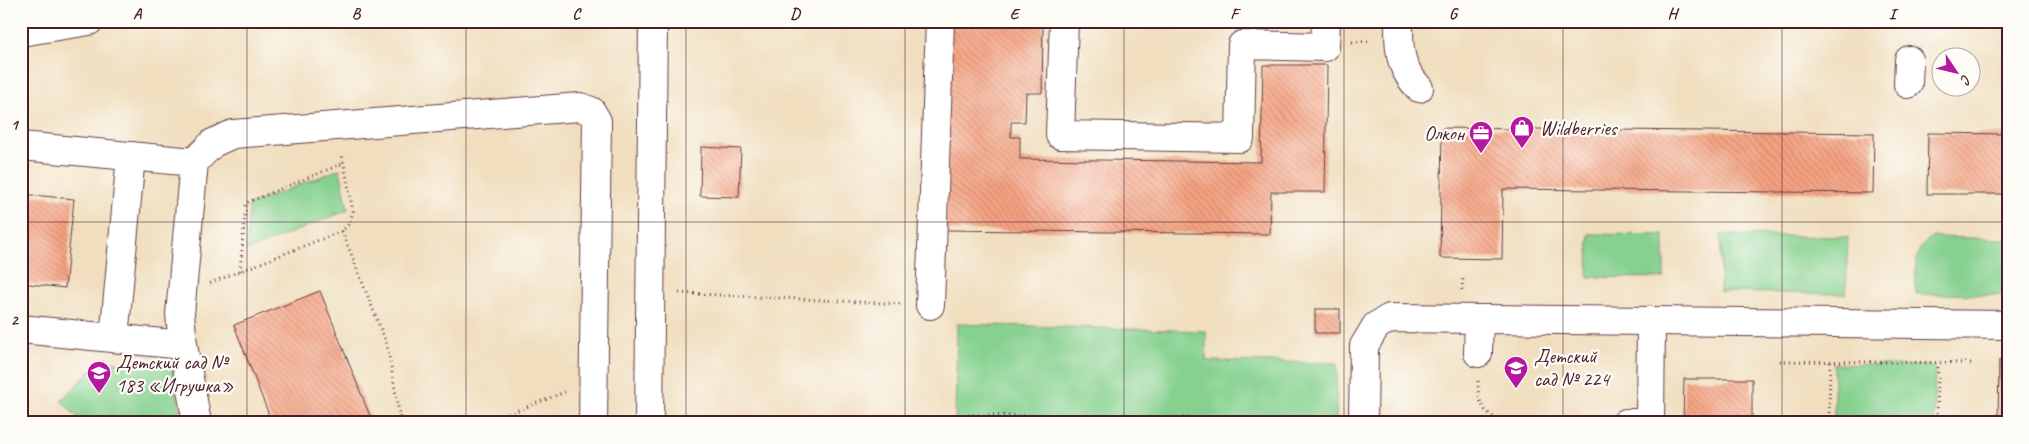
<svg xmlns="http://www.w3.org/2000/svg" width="2029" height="444" font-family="Caveat,sans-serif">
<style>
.park{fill:#86d18f;stroke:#68785d}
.building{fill:url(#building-back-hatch)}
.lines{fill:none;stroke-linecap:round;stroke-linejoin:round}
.minor-casing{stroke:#633c41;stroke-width:30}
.path{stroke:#633c41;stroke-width:3;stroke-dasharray:1 4;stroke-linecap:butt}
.minor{stroke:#fff;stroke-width:28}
.grid{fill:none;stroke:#4a1f2b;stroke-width:1;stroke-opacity:0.55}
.labels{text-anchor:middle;stroke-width:4.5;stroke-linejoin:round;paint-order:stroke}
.poi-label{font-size:20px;fill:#4a1f2b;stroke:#fdfcf7;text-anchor:start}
.neatline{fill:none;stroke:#4a1f2b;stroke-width:2}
.grid-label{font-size:16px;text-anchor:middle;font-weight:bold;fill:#4a1f2b}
</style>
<defs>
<pattern id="building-back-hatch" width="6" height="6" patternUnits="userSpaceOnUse" patternTransform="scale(1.25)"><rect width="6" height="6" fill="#f6a382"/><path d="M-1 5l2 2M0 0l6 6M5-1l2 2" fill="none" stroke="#c9846b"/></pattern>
</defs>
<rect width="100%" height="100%" fill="#fdfcf7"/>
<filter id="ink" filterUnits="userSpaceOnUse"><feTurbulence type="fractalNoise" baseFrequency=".02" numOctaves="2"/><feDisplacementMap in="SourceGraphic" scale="10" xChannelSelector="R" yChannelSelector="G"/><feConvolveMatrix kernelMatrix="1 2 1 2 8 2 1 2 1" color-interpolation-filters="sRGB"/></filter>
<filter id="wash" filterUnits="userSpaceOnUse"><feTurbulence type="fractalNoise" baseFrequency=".0096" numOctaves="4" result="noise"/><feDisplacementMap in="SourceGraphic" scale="20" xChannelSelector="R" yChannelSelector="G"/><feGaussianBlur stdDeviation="1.12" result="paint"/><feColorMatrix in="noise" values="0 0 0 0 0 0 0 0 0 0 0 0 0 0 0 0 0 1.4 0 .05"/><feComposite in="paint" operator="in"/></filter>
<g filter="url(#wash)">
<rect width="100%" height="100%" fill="#f0debe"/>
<g class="park">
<path d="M340,169L348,210L246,251L249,205Z"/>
<path d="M1589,234L1664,235V278L1588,277Z"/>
<path d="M1721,235L1848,237L1846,294L1720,292Z"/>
<path d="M1934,237L2008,239V295L1916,294C1916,273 1911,246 1934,237Z"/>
<path d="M957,324L1206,331V361L1337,363L1336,423H955Z"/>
<path d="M100,361L172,365L182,423H83L61,401Z"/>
<path d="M1834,364L1935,366L1934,423H1834Z"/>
</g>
<g id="blocks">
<g class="building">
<path d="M949,21H1043L1042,93H1026L1025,122H1011V137H1020V159L1261,162L1263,65H1327L1325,192H1271L1270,234L946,230Z"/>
<path d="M1442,128L1874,133L1873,193L1503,189L1502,259L1440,258Z"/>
<path d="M1928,133L2008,134V194H1927Z"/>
<path d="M701,147L741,149L739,197L700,196Z"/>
<path d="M21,194L74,199L65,288L21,283Z"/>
<path d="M320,291L372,421L272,423L234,325Z"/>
<rect x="1315" y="309" width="25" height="24"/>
<path d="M1999,360H2008V423H1998Z"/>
<path d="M1684,379H1752V423H1683Z"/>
</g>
</g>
</g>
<g filter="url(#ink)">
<use href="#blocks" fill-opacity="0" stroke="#633c41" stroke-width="1"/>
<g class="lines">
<defs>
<g id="minor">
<path d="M1064,21L1060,135L1240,138L1242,45L1325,47L1326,21"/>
<path d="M1399,30C1399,55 1402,70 1419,88"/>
<path d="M21,32L89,21"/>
<path d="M1908,84L1909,60"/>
<path d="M21,146L194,162"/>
<path d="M930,305L940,21"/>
<path d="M21,329L183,345"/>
<path d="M114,338L131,156"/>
<path d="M1478,353L1479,319"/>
<path d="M197,423L183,345L180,314L194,162L213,143L233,134L580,107L591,111L597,121L593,423"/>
<path d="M649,423L653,21"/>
<path d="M1363,423L1364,346L1376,326L1390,318L2008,325"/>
<path d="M1626,423H1635"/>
<path d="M1650,423L1651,321"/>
</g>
</defs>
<use href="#minor" class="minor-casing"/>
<g class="path">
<path d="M1352,42L1371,41"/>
<path d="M342,231L387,345L401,423"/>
<path d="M240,271L246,203L344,163"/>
<path d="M210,283L342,231L350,223L353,211L342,154"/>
<path d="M1462,290L1463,276"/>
<path d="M679,293L902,304"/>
<path d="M1780,361L1972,363"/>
<path d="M1478,381C1478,402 1482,414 1503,421L1598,422"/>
<path d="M968,415L1194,418"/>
<path d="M485,423L565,392"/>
<path d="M992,423V415"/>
<path d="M1829,423L1830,361"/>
<path d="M1937,423L1938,363"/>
</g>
<use href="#minor" class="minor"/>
</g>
</g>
<path class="grid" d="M247,21V423M466,21V423M686,21V423M905,21V423M1124,21V423M1344,21V423M1563,21V423M1782,21V423M21,222H2008"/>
<defs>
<symbol id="shop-pin" viewBox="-11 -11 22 30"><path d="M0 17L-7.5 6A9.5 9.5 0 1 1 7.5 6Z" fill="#b5179e" stroke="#fdfcf7"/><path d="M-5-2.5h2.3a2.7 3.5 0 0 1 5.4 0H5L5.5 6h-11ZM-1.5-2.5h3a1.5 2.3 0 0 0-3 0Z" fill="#fff"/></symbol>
<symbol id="office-pin" viewBox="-11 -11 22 30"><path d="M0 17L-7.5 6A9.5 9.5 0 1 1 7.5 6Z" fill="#b5179e" stroke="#fdfcf7"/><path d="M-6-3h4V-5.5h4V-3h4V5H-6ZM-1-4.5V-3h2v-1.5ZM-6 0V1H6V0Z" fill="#fff"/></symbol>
<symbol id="school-pin" viewBox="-11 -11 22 30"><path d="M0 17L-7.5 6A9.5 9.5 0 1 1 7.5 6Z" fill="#b5179e" stroke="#fdfcf7"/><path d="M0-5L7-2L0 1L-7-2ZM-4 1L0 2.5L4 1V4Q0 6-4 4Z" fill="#fff"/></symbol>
</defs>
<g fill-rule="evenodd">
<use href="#shop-pin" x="1508" y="114" width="28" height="38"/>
<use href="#office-pin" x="1467" y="119" width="28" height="38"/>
<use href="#school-pin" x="1502" y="354" width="28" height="38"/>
<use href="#school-pin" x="85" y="359" width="28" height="38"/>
</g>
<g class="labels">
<g class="poi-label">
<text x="1540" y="135">Wildberries</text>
<text x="1464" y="140" text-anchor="end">Олкон</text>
<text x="1534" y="363">Детский<tspan x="1534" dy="23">сад № 224</tspan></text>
<text x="116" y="369">Детский сад №<tspan x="116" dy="23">183 «Игрушка»</tspan></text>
</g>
</g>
<rect width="2029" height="444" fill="none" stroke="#fdfcf7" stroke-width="55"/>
<g transform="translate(1956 72) rotate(125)"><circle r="24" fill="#fdfcf7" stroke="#b5a4a5"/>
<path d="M0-4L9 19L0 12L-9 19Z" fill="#b5179e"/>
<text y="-8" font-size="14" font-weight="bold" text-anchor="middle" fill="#4a1f2b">С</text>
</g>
<rect x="28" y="28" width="1974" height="388" class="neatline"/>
<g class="grid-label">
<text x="137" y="19">A</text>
<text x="356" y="19">B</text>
<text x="576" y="19">C</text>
<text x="795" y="19">D</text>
<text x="1014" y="19">E</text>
<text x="1234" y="19">F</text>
<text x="1453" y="19">G</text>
<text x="1672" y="19">H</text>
<text x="1892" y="19">I</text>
<text x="14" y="130">1</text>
<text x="14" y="325">2</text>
</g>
</svg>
